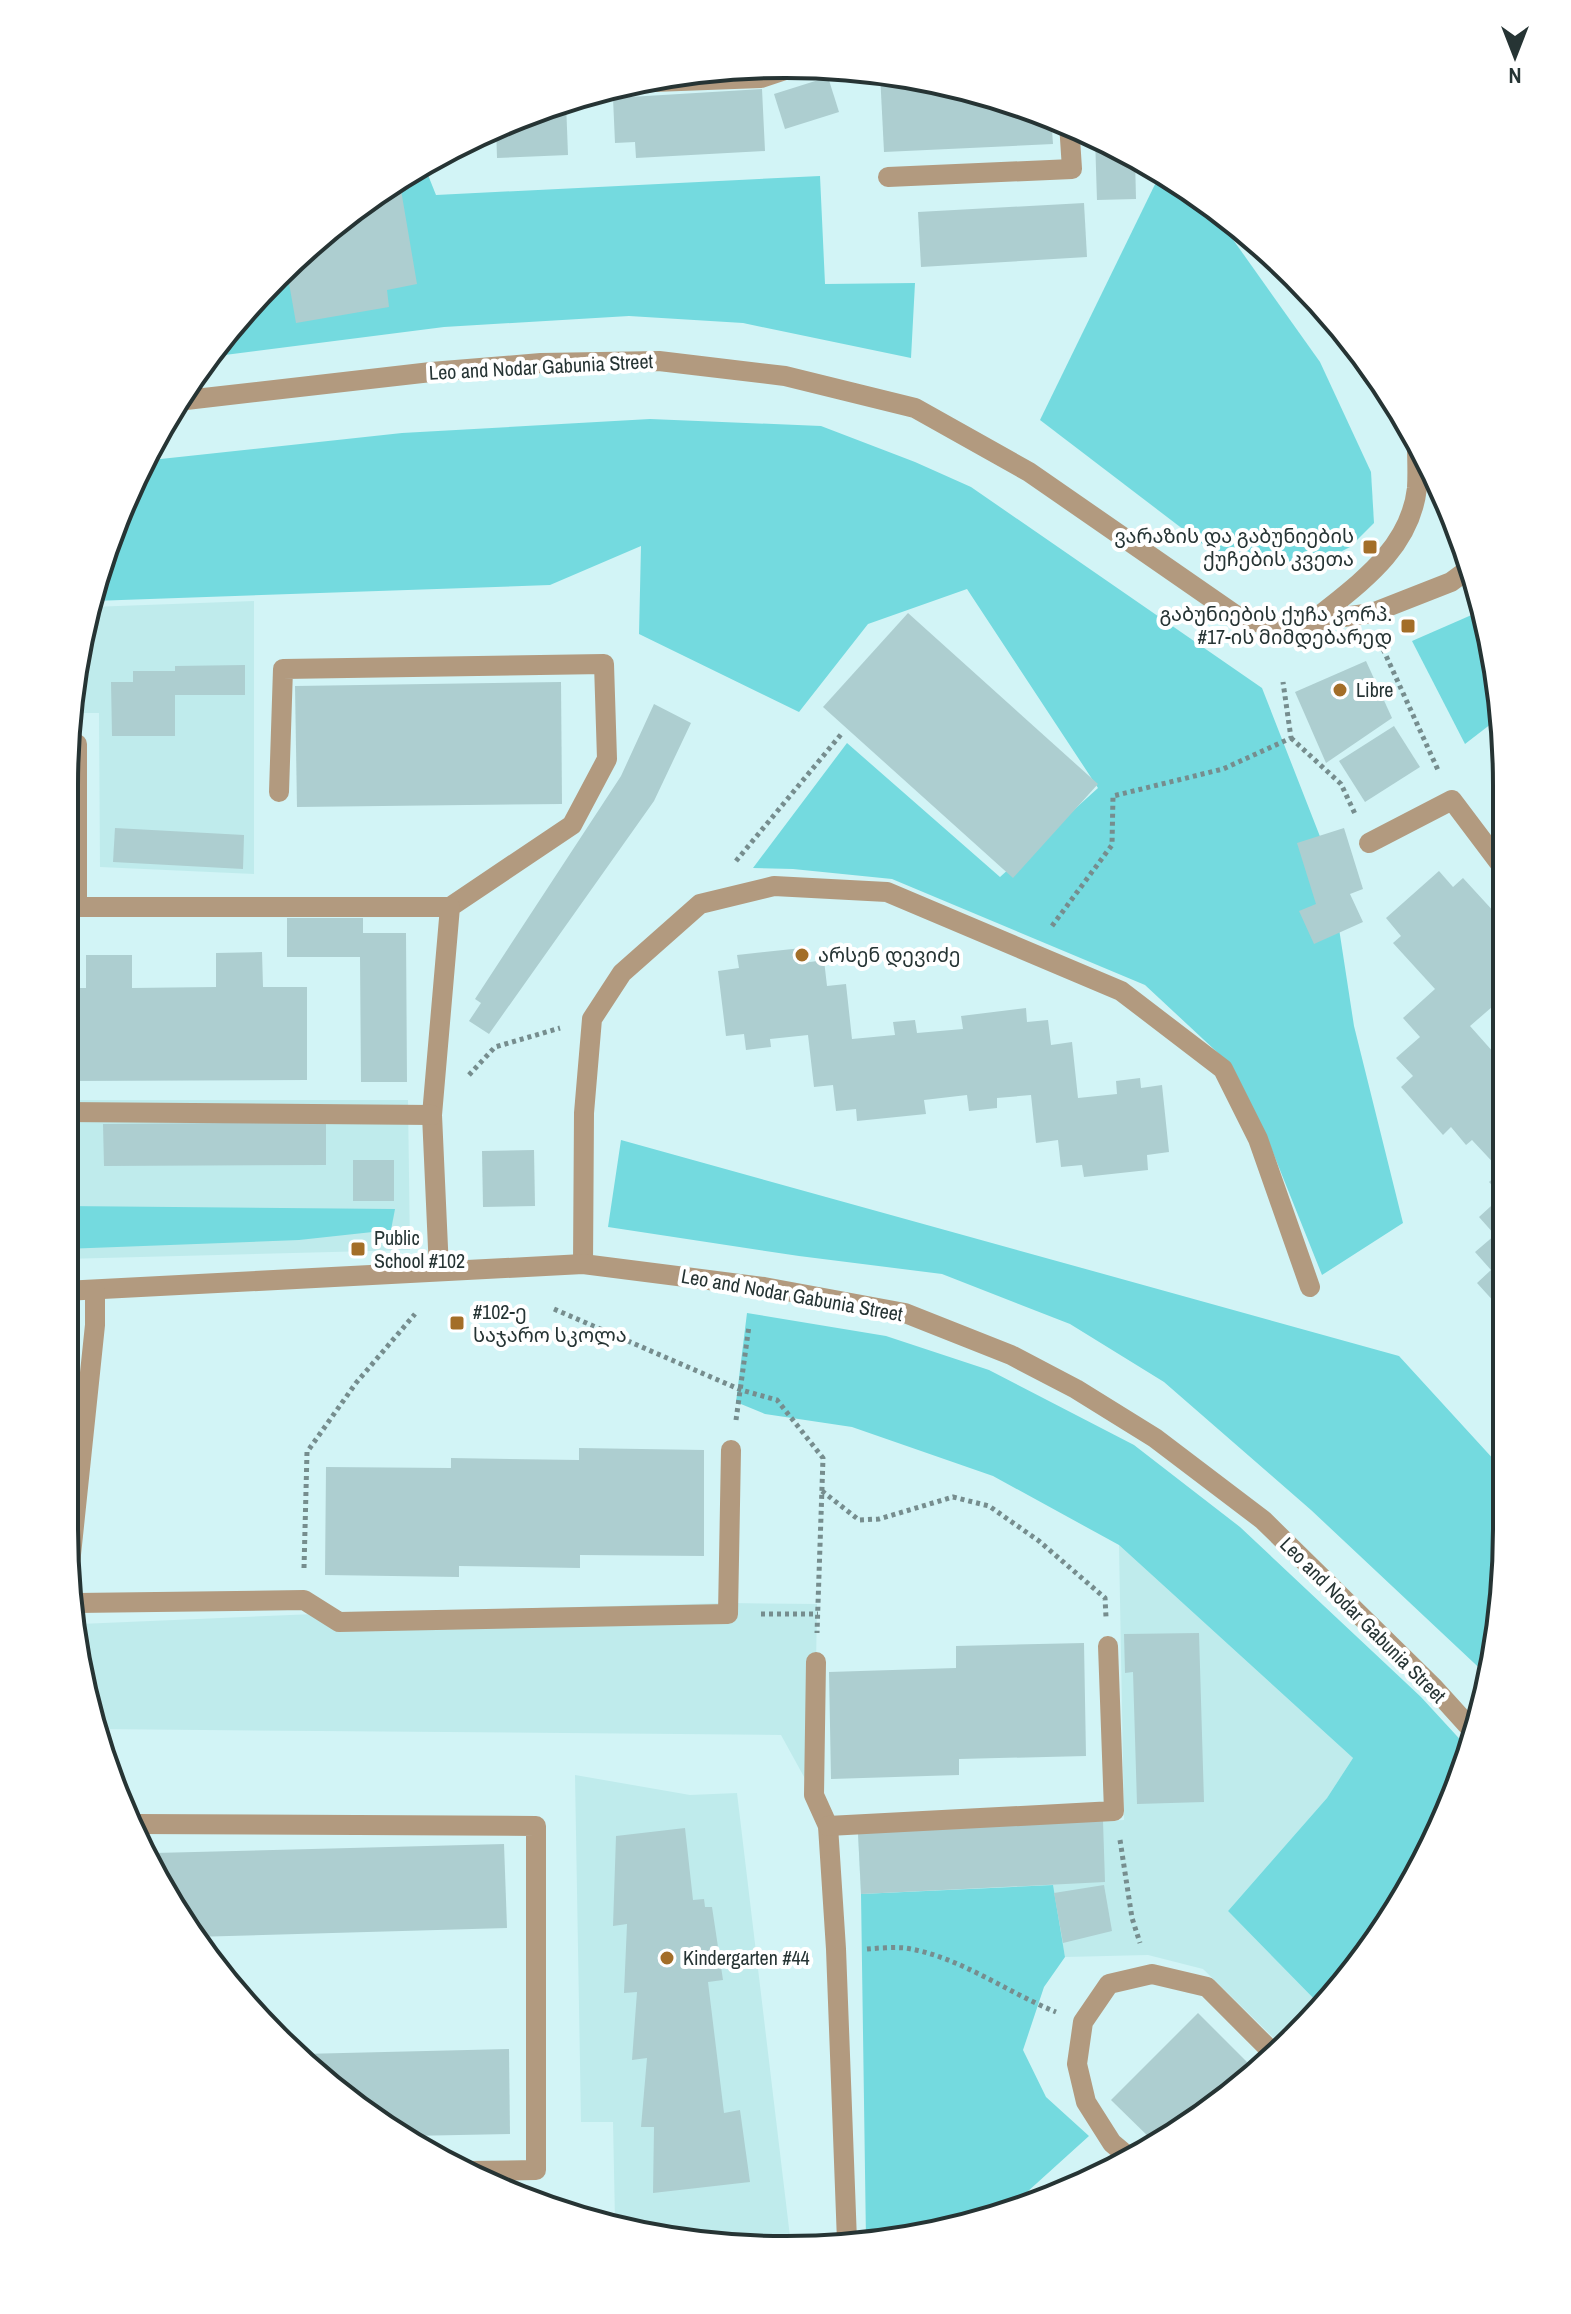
<svg xmlns="http://www.w3.org/2000/svg" width="1571" height="2314" font-family="'Archivo Narrow','Noto Sans Georgian',sans-serif">
<style>
.built{fill:#bfebec}
.green{fill:#74dadf}
.building{fill:#adced0}
.lines{fill:none;stroke-linecap:round;stroke-linejoin:round}
.path{stroke:#768d8e;stroke-width:5;stroke-dasharray:4 4;stroke-linecap:butt}
.minor{stroke:#b29a7f;stroke-width:20}
.poi-dot{fill:#a36e28;stroke:#fff;stroke-width:3}
.labels{text-anchor:middle;stroke-width:8;stroke-linejoin:round;paint-order:stroke}
.street-label{font-size:20px;fill:#263434;stroke:#fff}
.poi-label{font-size:20px;fill:#263434;stroke:#fff;text-anchor:start}
.rim{fill:none;stroke:#263434;stroke-width:4}
</style>
<rect width="100%" height="100%" fill="#d2f4f6"/>
<g class="built">
<path d="M254,601V874L100,867L99,713H71L78,645L91,607Z"/>
<path d="M64,1100H408L410,1250L64,1259Z"/>
<path d="M1119,1545L1353,1758L1327,1798L1228,1911L1320,2005L1296,2038L1284,2048L1203,1969L1148,1955L1065,1957L1052,1885L861,1894L858,1833L1124,1820Z"/>
<path d="M729,1603L817,1604L814,1795L781,1735L97,1729L80,1624L315,1614Z"/>
<path d="M575,1775L690,1795L737,1793L791,2245L738,2248L615,2220L613,2122H581Z"/>
</g>
<g class="green">
<path d="M424,165L436,195L820,176L825,284L915,283L911,358L743,323L629,316L444,327L217,356L275,276L384,186Z"/>
<path d="M1161,172L1186,185L1207,203L1320,362L1371,472L1374,523L1350,547L1319,563L1266,569L1209,549L1040,420Z"/>
<path d="M650,419L821,426L915,462L971,487L1262,688L1328,857L1354,1026L1403,1223L1322,1275L1266,1135L1232,1066L1145,985L892,879L793,869L753,868L847,743L1000,877L1098,788L967,589L868,624L799,712L639,634L641,546L550,585L93,601L142,461L402,433Z"/>
<path d="M1483,610L1493,644L1500,717L1465,744L1412,641Z"/>
<path d="M621,1140L1399,1356L1507,1474V1529L1490,1678L1311,1510L1164,1382L1070,1324L942,1274L799,1256L608,1227Z"/>
<path d="M64,1206L395,1209L391,1230L299,1240L64,1249Z"/>
<path d="M747,1313L886,1336L989,1370L1134,1445L1240,1527L1421,1697L1467,1747L1432,1848L1320,2005L1228,1911L1327,1798L1353,1758L1119,1545L993,1476L852,1427L765,1414L736,1402Z"/>
<path d="M1053,1885L1065,1957L1044,1987L1023,2050L1046,2097L1089,2136L1015,2203L927,2236L866,2240L861,1894Z"/>
</g>
<g class="building">
<path d="M880,73L926,78L1051,116L1053,144L884,152Z"/>
<path d="M828,77L839,112L785,129L774,94Z"/>
<path d="M762,89L765,151L636,158L635,142L615,143L613,98Z"/>
<path d="M566,102L568,155L497,158L496,126L509,119Z"/>
<path d="M1095,137L1135,158L1136,199L1097,200Z"/>
<path d="M399,178L417,284L387,290L389,307L296,323L286,266L384,186Z"/>
<path d="M1084,203L1087,257L921,267L918,212Z"/>
<path d="M908,613L1098,784L1013,878L823,707Z"/>
<path d="M1366,661L1392,718L1326,763L1295,692Z"/>
<path d="M245,665V695H175V736H112L111,682H133V671H175V666Z"/>
<path d="M561,682L562,804L297,807L295,686Z"/>
<path d="M654,704L691,723L654,801L489,1034L469,1021L481,1003L475,999L621,776Z"/>
<path d="M1394,726L1420,767L1365,802L1339,761Z"/>
<path d="M115,828L244,835L243,869L113,862Z"/>
<path d="M1344,828L1363,889L1350,894L1363,922L1314,944L1299,911L1316,904L1297,843Z"/>
<path d="M1439,871L1453,887L1463,878L1507,926L1495,936L1507,949V962L1491,976L1507,994L1470,1026L1494,1053L1499,1050L1507,1059V1316L1477,1283L1491,1270L1475,1252L1495,1235L1479,1217L1502,1196L1489,1182L1501,1171L1472,1140L1466,1145L1451,1127L1443,1135L1401,1087L1413,1076L1396,1058L1420,1037L1403,1018L1435,989L1393,943L1401,936L1386,918Z"/>
<path d="M287,918H363V933H406L407,1082H361L360,957H287Z"/>
<path d="M802,948L803,963L824,960L827,986L846,984L852,1039L895,1035L893,1022L915,1020L917,1033L963,1029L961,1016L1026,1008L1027,1022L1048,1020L1051,1045L1072,1042L1078,1098L1117,1094L1116,1081L1140,1078L1141,1088L1162,1085L1169,1152L1147,1155L1148,1170L1084,1177L1082,1165L1061,1167L1058,1140L1036,1143L1031,1095L997,1098V1108L969,1111L967,1095L924,1100L926,1114L857,1121L856,1109L836,1111L833,1085L814,1087L808,1035L770,1039L771,1047L746,1050L744,1034L726,1036L718,971L739,968L737,955Z"/>
<path d="M262,952L263,987H307V1080L64,1081V988H86V955H132V988L216,987V953Z"/>
<path d="M326,1122V1165L104,1166L103,1124Z"/>
<path d="M534,1150L535,1206L483,1207L482,1151Z"/>
<rect x="353" y="1160" width="41" height="41"/>
<path d="M579,1448L704,1450V1556L580,1555V1568L459,1566V1577L325,1575L326,1467L451,1468V1458L579,1460Z"/>
<path d="M1199,1633L1204,1802L1137,1804L1133,1672L1125,1673L1124,1634Z"/>
<path d="M1084,1643L1086,1756L959,1759V1775L831,1779L829,1672L956,1668V1646Z"/>
<path d="M1103,1821L1105,1882L861,1894L858,1833Z"/>
<path d="M685,1828L693,1900L704,1899L705,1907H712L723,1980L708,1982L724,2113L740,2110L750,2182L653,2193L654,2127H641L647,2058L632,2060L637,1992L624,1993L627,1924L613,1926L616,1836Z"/>
<path d="M504,1844L507,1928L193,1937L186,1930L155,1866L154,1853Z"/>
<path d="M1104,1885L1112,1931L1063,1943L1054,1893Z"/>
<path d="M1198,2013L1255,2070L1157,2145L1111,2100Z"/>
<path d="M509,2049L510,2134L408,2136L346,2101L302,2054Z"/>
</g>
<g class="lines">
<g class="path">
<path d="M1383,649L1438,770"/>
<path d="M1291,738L1341,784L1356,816"/>
<path d="M736,861L843,732"/>
<path d="M1052,926L1112,845L1113,796L1223,769L1291,738L1283,682"/>
<path d="M469,1075L495,1047L560,1028"/>
<path d="M554,1309L741,1390L777,1400L823,1458L817,1633"/>
<path d="M736,1420L749,1326"/>
<path d="M822,1491L859,1520L879,1519L953,1497L989,1506L1039,1541L1105,1598L1106,1617"/>
<path d="M304,1568L307,1452L356,1383L415,1314"/>
<path d="M761,1614H818"/>
<path d="M1120,1840L1132,1918L1140,1943"/>
<path d="M867,1949C879,1948 893,1947 905,1948C959,1956 1006,1992 1056,2012"/>
</g>
<g class="minor">
<path d="M627,83L761,78L800,65"/>
<path d="M888,177L1072,169L1069,123"/>
<path d="M1354,347L1369,371L1382,380"/>
<path d="M1371,374L1396,405"/>
<path d="M186,400L431,372L541,363L659,361L785,376L915,408L1029,472L1237,616L1273,627L1372,613L1451,582L1470,568"/>
<path d="M1313,621C1358,584 1410,550 1417,488C1418,473 1417,458 1417,444"/>
<path d="M68,744H77V907"/>
<path d="M279,792L283,669L604,664L607,759L572,825L450,907L432,1115L439,1270"/>
<path d="M1369,843L1452,800L1507,873"/>
<path d="M64,907H450"/>
<path d="M64,1112L432,1115"/>
<path d="M583,1264L584,1113L592,1019L622,973L700,904L774,886L887,892L1121,991L1223,1069L1258,1139L1310,1287"/>
<path d="M64,1291L583,1264L764,1287L905,1313L1011,1355L1076,1389L1155,1438L1263,1520L1434,1688L1472,1730"/>
<path d="M70,1564L95,1325V1290"/>
<path d="M76,1603L304,1600L339,1622L728,1614L731,1450"/>
<path d="M816,1662L814,1795L828,1826L836,1949L847,2241"/>
<path d="M134,1824L536,1826V2170L468,2171"/>
<path d="M828,1826L1114,1811L1108,1646"/>
<path d="M1131,2159L1112,2143L1086,2102L1077,2064L1083,2022L1109,1984L1152,1974L1207,1987L1275,2055"/>
</g>
</g>
<g class="poi-dot">
<rect x="1362" y="539" width="16" height="16" rx="4"/>
<rect x="1400" y="618" width="16" height="16" rx="4"/>
<circle cx="1340" cy="690" r="8"/>
<circle cx="802" cy="955" r="8"/>
<rect x="350" y="1241" width="16" height="16" rx="4"/>
<rect x="449" y="1315" width="16" height="16" rx="4"/>
<circle cx="667" cy="1958" r="8"/>
</g>
<g class="labels">
<g class="street-label">
<text transform="translate(541 367) rotate(-3)" y="7">Leo and Nodar Gabunia Street</text>
<text transform="translate(792 1295) rotate(10)" y="7">Leo and Nodar Gabunia Street</text>
<text transform="translate(1363 1620) rotate(45)" y="7">Leo and Nodar Gabunia Street</text>
</g>
<g class="poi-label">
<text x="1354" y="543" text-anchor="end">ვარაზის და გაბუნიების<tspan x="1354" dy="23">ქუჩების კვეთა</tspan></text>
<text x="1392" y="621" text-anchor="end">გაბუნიების ქუჩა კორპ.<tspan x="1392" dy="23">#17-ის მიმდებარედ</tspan></text>
<text x="1356" y="697">Libre</text>
<text x="818" y="962">არსენ დევიძე</text>
<text x="374" y="1245">Public<tspan x="374" dy="23">School #102</tspan></text>
<text x="473" y="1319">#102-ე<tspan x="473" dy="23">საჯარო სკოლა</tspan></text>
<text x="683" y="1965">Kindergarten #44</text>
</g>
</g>
<path d="M0 0H1571V2314H0ZM785 78H786A707 707 0 0 1 1493 785V1529A707 707 0 0 1 786 2236H785A707 707 0 0 1 78 1529V785A707 707 0 0 1 785 78Z" fill="#fff" fill-rule="evenodd"/>
<path class="rim" d="M785 78H786A707 707 0 0 1 1493 785V1529A707 707 0 0 1 786 2236H785A707 707 0 0 1 78 1529V785A707 707 0 0 1 785 78Z"/>
<g transform="translate(1515 56) rotate(180)" stroke="#ffffff" stroke-width="6" paint-order="stroke">
<path d="M0-6L14 30L0 20L-14 30Z" fill="#263434"/>
<text y="-12" font-size="22" font-weight="bold" text-anchor="middle" fill="#263434">N</text>
</g>
</svg>
